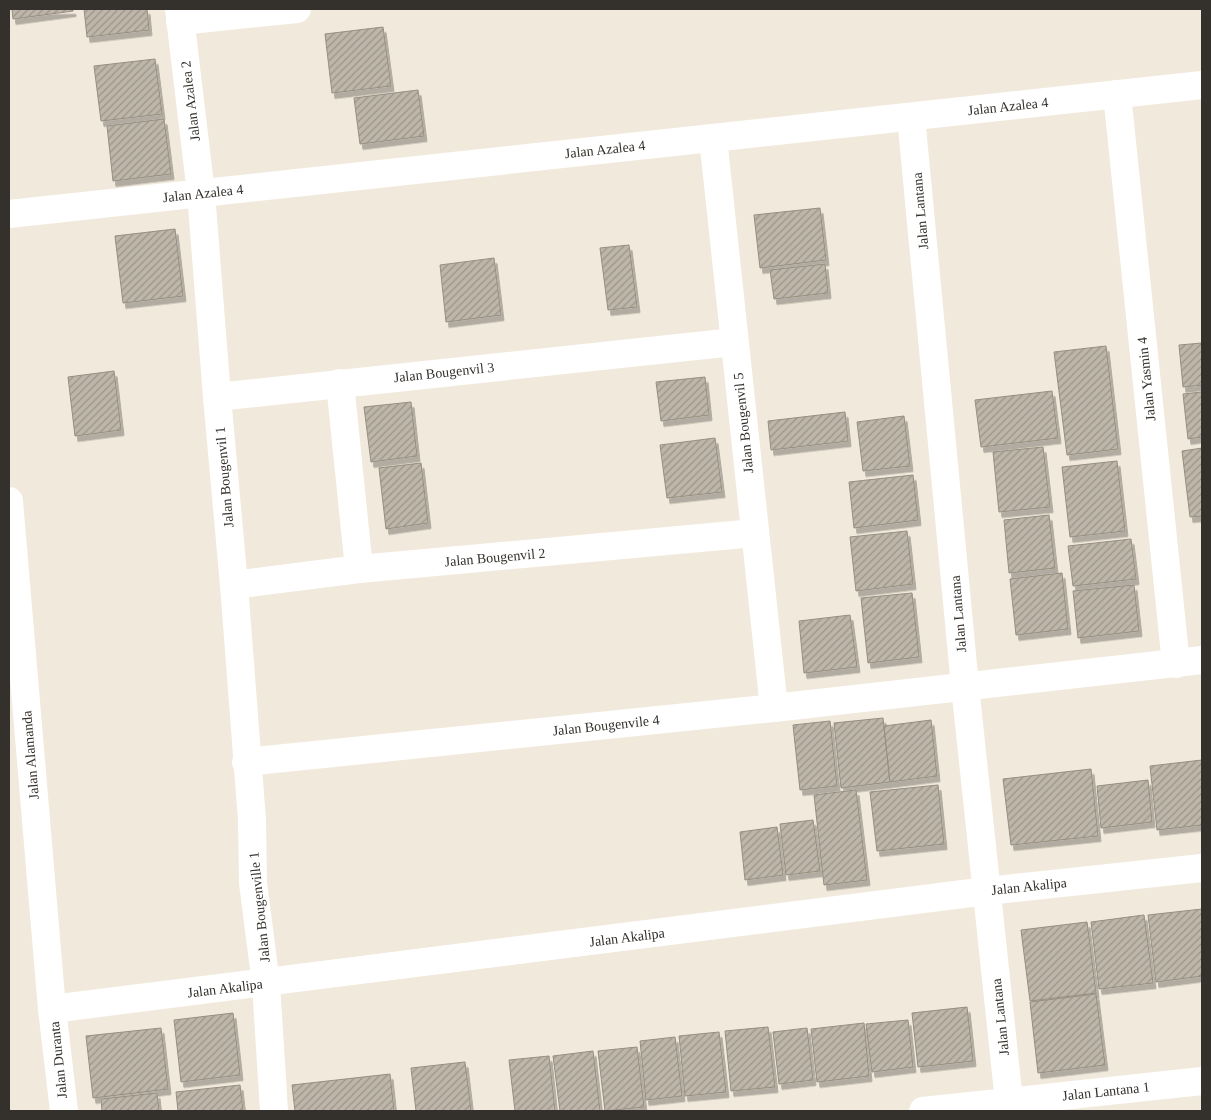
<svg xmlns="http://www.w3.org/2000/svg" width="1211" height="1120" font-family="Georgia,serif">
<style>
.building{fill:url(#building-hatch);stroke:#968e81;filter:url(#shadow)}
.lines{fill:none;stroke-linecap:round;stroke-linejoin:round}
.minor{stroke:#fff;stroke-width:28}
.labels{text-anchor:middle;stroke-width:4;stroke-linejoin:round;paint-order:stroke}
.street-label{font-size:14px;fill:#34302b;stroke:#fff}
</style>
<defs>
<pattern id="building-hatch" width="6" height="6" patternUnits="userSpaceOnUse" patternTransform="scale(1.25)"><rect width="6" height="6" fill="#beb6a9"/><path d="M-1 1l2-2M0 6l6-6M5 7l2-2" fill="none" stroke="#9b948a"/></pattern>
<filter id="shadow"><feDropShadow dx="3" dy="5.5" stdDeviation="0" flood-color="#0004"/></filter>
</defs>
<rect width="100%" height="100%" fill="#f1e9db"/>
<g class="building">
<path d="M12,9H73V11L13,19Z"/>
<path d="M84,9H147L149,30L87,37Z"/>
<path d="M383,27L391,86L332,93L325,34Z"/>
<path d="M155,59L162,114L101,121L94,66Z"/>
<path d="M418,90L424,136L360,144L354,98Z"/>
<path d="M164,119L171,174L113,181L107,126Z"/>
<path d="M820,208L826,260L760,268L754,215Z"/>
<path d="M175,229L183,296L123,303L115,236Z"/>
<path d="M629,245L637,307L608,310L600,248Z"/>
<path d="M494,258L501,315L446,322L440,265Z"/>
<path d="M825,264L828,293L774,299L770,270Z"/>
<path d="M1202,343V385L1183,387L1179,345Z"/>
<path d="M1106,346L1118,449L1067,455L1054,352Z"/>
<path d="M114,371L121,430L75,436L68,377Z"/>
<path d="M705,377L709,415L661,421L656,382Z"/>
<path d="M1052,391L1058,438L981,447L975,400Z"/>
<path d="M1202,392V437L1188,439L1183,394Z"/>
<path d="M411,402L417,456L371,462L364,407Z"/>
<path d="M845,412L848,441L771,450L768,421Z"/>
<path d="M904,416L910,466L863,471L857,422Z"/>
<path d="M715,438L722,492L667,498L660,445Z"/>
<path d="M1043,447L1050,507L999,512L993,452Z"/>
<path d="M1202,448V516L1190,517L1182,451Z"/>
<path d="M1117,461L1125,531L1070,537L1062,467Z"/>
<path d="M421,463L428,523L386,529L379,468Z"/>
<path d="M913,475L918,520L854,528L849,482Z"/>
<path d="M1049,515L1055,568L1009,573L1004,520Z"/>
<path d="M907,531L913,584L856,591L850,537Z"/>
<path d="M1131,539L1136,579L1073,586L1068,546Z"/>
<path d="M1062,573L1068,629L1016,635L1010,579Z"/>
<path d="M1134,585L1139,631L1078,638L1073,591Z"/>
<path d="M912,593L919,657L868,663L861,598Z"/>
<path d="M850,615L857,667L804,673L799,621Z"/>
<path d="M883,718L890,782L841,788L834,723Z"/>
<path d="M931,720L937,776L890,782L884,726Z"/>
<path d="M830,721L837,786L800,790L793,725Z"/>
<path d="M1202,760V825L1157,830L1150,766Z"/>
<path d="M1091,769L1098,836L1011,845L1003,779Z"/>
<path d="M1148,780L1152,822L1101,828L1097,786Z"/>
<path d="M938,785L944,844L877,851L870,792Z"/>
<path d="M856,790L867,880L824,885L814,795Z"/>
<path d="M813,820L820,871L786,875L780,824Z"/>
<path d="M777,827L783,875L745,880L740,832Z"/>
<path d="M1202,909V976L1156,982L1148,915Z"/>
<path d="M1144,915L1153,983L1099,989L1091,922Z"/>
<path d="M1087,922L1096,993L1030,1001L1021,930Z"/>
<path d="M1096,994L1105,1065L1038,1073L1030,1002Z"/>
<path d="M967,1007L973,1061L918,1067L912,1013Z"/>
<path d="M233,1013L240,1075L181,1082L174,1020Z"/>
<path d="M908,1020L913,1067L872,1072L866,1024Z"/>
<path d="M864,1023L869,1076L817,1082L811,1029Z"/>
<path d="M768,1027L775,1087L731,1091L725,1031Z"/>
<path d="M161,1028L168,1089L93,1098L86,1036Z"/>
<path d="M807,1028L813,1080L779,1084L773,1032Z"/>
<path d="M719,1032L726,1092L685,1096L679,1036Z"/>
<path d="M675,1037L682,1096L646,1100L640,1041Z"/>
<path d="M637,1047L644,1107L605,1111L598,1051Z"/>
<path d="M593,1051L600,1111H560L553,1056Z"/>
<path d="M549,1056L555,1111H515L509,1060Z"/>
<path d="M465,1062L471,1111H416L411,1068Z"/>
<path d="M390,1074L394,1111H295L292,1085Z"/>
<path d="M240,1085L243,1111H178L176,1092Z"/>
<path d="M157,1093L159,1111H102L101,1099Z"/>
</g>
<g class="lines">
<g class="minor">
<path d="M179,9L201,193L217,397L234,585L252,820L253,883L266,984L274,1111"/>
<path d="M180,21L297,9"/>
<path d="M1117,94L1176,664"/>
<path d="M911,117L965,686L1010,1111"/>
<path d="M713,138L774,708"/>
<path d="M9,214L1202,85"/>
<path d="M340,383L359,569"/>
<path d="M217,397L734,342"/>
<path d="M9,501L52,1009L64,1111"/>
<path d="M234,585L359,569L755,533"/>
<path d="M246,762L774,708L1202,660"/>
<path d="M52,1009L987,891L1202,868"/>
<path d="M923,1111L1202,1081"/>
</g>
</g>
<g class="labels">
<g class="street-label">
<text transform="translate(190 101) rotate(-97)" y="5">Jalan Azalea 2</text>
<text transform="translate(1008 106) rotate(-6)" y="5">Jalan Azalea 4</text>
<text transform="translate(605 149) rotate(-6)" y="5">Jalan Azalea 4</text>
<text transform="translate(203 193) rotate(-6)" y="5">Jalan Azalea 4</text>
<text transform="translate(920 211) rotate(-95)" y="5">Jalan Lantana</text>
<text transform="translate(444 372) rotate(-6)" y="5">Jalan Bougenvil 3</text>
<text transform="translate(1146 379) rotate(-96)" y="5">Jalan Yasmin 4</text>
<text transform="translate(743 423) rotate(-96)" y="5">Jalan Bougenvil 5</text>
<text transform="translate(224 477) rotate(-95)" y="5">Jalan Bougenvil 1</text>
<text transform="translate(495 557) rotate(-5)" y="5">Jalan Bougenvil 2</text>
<text transform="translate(958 614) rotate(-95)" y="5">Jalan Lantana</text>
<text transform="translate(606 725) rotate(-6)" y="5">Jalan Bougenvile 4</text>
<text transform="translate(30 755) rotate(-95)" y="5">Jalan Alamanda</text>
<text transform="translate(1029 886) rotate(-6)" y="5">Jalan Akalipa</text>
<text transform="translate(259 907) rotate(-96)" y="5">Jalan Bougenville 1</text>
<text transform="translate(627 937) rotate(-7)" y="5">Jalan Akalipa</text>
<text transform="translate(225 988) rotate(-7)" y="5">Jalan Akalipa</text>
<text transform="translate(1000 1017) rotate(-96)" y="5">Jalan Lantana</text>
<text transform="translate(58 1060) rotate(-96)" y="5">Jalan Duranta</text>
<text transform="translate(1106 1091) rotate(-6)" y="5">Jalan Lantana 1</text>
</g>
</g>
<rect width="1211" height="1120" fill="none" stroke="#34302b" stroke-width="20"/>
</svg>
